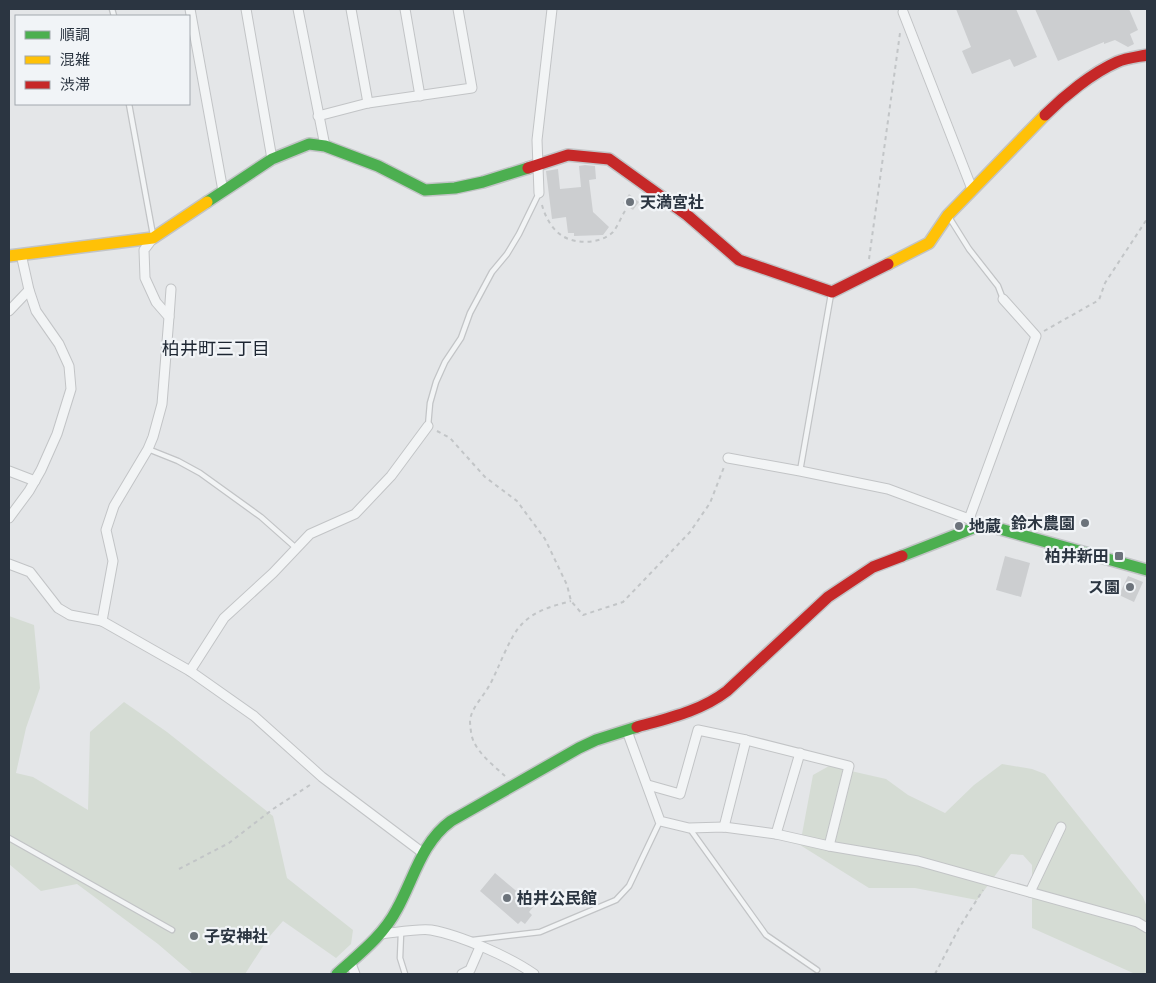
<svg xmlns="http://www.w3.org/2000/svg" width="1156" height="983" font-family="'Fira Sans','Noto Sans JP',sans-serif">
<style>
.green{fill:#d5dcd4}
.building{fill:#ccced0}
.lines{fill:none;stroke-linecap:round;stroke-linejoin:round}
.lane-casing{stroke:#c2c4c6;stroke-width:7}
.street-casing{stroke:#c2c4c6;stroke-width:11}
.fast-casing{stroke:#c2c4c6;stroke-width:14}
.slow-casing{stroke:#c2c4c6;stroke-width:14}
.jam-casing{stroke:#c2c4c6;stroke-width:14}
.path{stroke:#c2c5c7;stroke-width:2;stroke-dasharray:4 4;stroke-linecap:butt}
.lane{stroke:#f2f4f5;stroke-width:4.5}
.street{stroke:#f2f4f5;stroke-width:9}
.fast{stroke:#4caf50;stroke-width:11}
.slow{stroke:#ffc107;stroke-width:11}
.jam{stroke:#c62828;stroke-width:11}
.poi-dot{fill:#6c737b;stroke:#f1f4f7;stroke-width:2}
.labels{text-anchor:middle;stroke-width:4.5;stroke-linejoin:round;paint-order:stroke}
.poi-label{font-size:16px;font-weight:bold;fill:#2b3541;stroke:#f1f4f7;text-anchor:start}
.neighbourhood-label{font-size:18px;fill:#1d2632;stroke:#f1f4f7}
</style>
<rect width="100%" height="100%" fill="#e4e6e8"/>
<g class="green">
<path d="M9,616L34,625L40,688L26,728L16,773L33,777L88,810L90,732L124,702L167,732L273,816L287,878L353,930L351,944L336,958L283,921L269,937L245,974H193L158,944L77,884L41,891L9,864Z"/>
<path d="M1002,764L1032,769L1045,774L1143,897L1147,907V972L1145,974L1133,973L1032,928V865L1023,855L1011,854L977,900L915,888H869L800,845L813,775L829,766L886,779L908,795L945,813L974,785Z"/>
</g>
<g class="building">
<path d="M956,9H1016L1037,57L1014,67L1010,59L972,74L962,51L971,47Z"/>
<path d="M1035,9H1129L1138,30L1130,34L1134,44L1128,47L1115,40L1104,44V42L1058,61Z"/>
<path d="M585,165L595,166L596,179L589,180L593,212L609,227L603,235L574,236V233H568L566,217L552,219L546,171L558,169L560,189L581,187L579,166Z"/>
<path d="M629,194L639,202L633,210L623,203Z"/>
<path d="M1005,556L1030,563L1021,597L996,590Z"/>
<path d="M1128,576L1143,582L1134,602L1119,595Z"/>
<path d="M495,873L534,906L529,912L532,915L525,924L521,921L518,924L480,891Z"/>
</g>
<g class="lines">
<defs>
<g id="lane">
<path d="M112,9L114,16"/>
<path d="M129,104L153,235"/>
<path d="M949,217L969,249L998,286L1003,299"/>
<path d="M428,426L430,403L436,382L445,362L461,338L470,313L492,272L507,254L519,234L539,193"/>
<path d="M148,449L178,461L200,473L261,517L296,548"/>
<path d="M800,471L831,294"/>
<path d="M690,829L766,935L817,970"/>
<path d="M9,838L172,930"/>
<path d="M401,933L400,958L405,974"/>
<path d="M473,940L540,932L616,900L629,886L660,821"/>
</g>
<g id="street">
<path d="M190,9L223,191"/>
<path d="M246,9L272,159"/>
<path d="M298,9L325,146"/>
<path d="M351,9L368,103"/>
<path d="M405,9L420,96"/>
<path d="M903,12L972,189"/>
<path d="M318,116L368,103L472,88L458,9"/>
<path d="M539,193L537,140L552,9"/>
<path d="M153,238L144,250L145,278L156,302L169,317L162,404L153,437L148,449L114,506L106,530L113,561L102,621L190,671L254,716L322,777L423,853"/>
<path d="M9,311L29,290"/>
<path d="M169,317L171,289"/>
<path d="M728,458L800,471L888,489L969,519L976,527"/>
<path d="M9,471L35,481"/>
<path d="M9,518L29,491L41,470L57,434L71,389L69,366L59,344L36,311L29,290L21,254"/>
<path d="M969,519L1036,336L1003,299"/>
<path d="M9,564L30,572L58,608L70,615L102,621"/>
<path d="M190,671L224,618L273,573L310,534L355,514L391,476L428,426"/>
<path d="M627,731L660,821L689,828L724,827L776,834L829,846L918,861L1137,922L1147,928"/>
<path d="M648,785L680,794L698,730L746,740L849,766L829,846"/>
<path d="M724,827L746,740"/>
<path d="M776,834L800,753"/>
<path d="M1030,892L1061,827"/>
<path d="M381,934C393,933 420,928 431,930C460,935 510,957 534,974"/>
<path d="M350,961L355,974"/>
<path d="M462,974L470,970L480,947"/>
</g>
<g id="fast">
<path d="M207,202L272,159L309,144L325,146L378,166L425,190L455,188L483,182L528,168"/>
<path d="M902,556L976,527H993L1147,570"/>
<path d="M337,974C359,954 383,936 397,909C414,878 422,842 451,821L579,748L596,740L637,727"/>
</g>
<g id="slow">
<path d="M9,256L153,238L207,202"/>
<path d="M888,264L929,243L948,215L1045,115"/>
</g>
<g id="jam">
<path d="M1045,115C1064,96 1092,73 1117,62C1126,58 1137,57 1147,55"/>
<path d="M528,168L568,155L609,159L687,215L739,260L832,292L888,264"/>
<path d="M637,727C669,718 701,711 727,691L828,597L873,567L902,556"/>
</g>
</defs>
<use href="#lane" class="lane-casing"/>
<use href="#street" class="street-casing"/>
<use href="#fast" class="fast-casing"/>
<use href="#slow" class="slow-casing"/>
<use href="#jam" class="jam-casing"/>
<g class="path">
<path d="M542,205C545,216 551,228 561,235C575,245 601,244 613,232C618,226 621,217 625,211"/>
<path d="M869,259L900,33"/>
<path d="M1044,331L1099,300L1105,283L1147,219"/>
<path d="M437,431L450,438L485,477L517,501L545,539L567,585L571,601L583,615L623,602L690,532L710,503L724,467"/>
<path d="M505,776C494,766 480,755 474,742C471,737 470,725 470,720C472,707 483,697 489,686C499,669 509,636 523,623C536,610 553,606 571,601"/>
<path d="M179,869L229,843L273,809L313,783"/>
<path d="M935,974L959,928L983,890"/>
</g>
<use href="#lane" class="lane"/>
<use href="#street" class="street"/>
<use href="#fast" class="fast"/>
<use href="#slow" class="slow"/>
<use href="#jam" class="jam"/>
</g>
<g class="poi-dot">
<circle cx="630" cy="202" r="5"/>
<circle cx="1085" cy="523" r="5"/>
<circle cx="959" cy="526" r="5"/>
<rect x="1114" y="551" width="10" height="10" rx="2.5"/>
<circle cx="1130" cy="587" r="5"/>
<circle cx="507" cy="898" r="5"/>
<circle cx="194" cy="936" r="5"/>
</g>
<g class="labels">
<g class="poi-label">
<text x="640" y="208">天満宮社</text>
<text x="1075" y="529" text-anchor="end">鈴木農園</text>
<text x="969" y="532">地蔵</text>
<text x="1109" y="562" text-anchor="end">柏井新田</text>
<text x="1120" y="593" text-anchor="end">ス園</text>
<text x="517" y="904">柏井公民館</text>
<text x="204" y="942">子安神社</text>
</g>
<g class="neighbourhood-label">
<text x="216" y="355">柏井町三丁目</text>
</g>
</g>
<rect width="1156" height="983" fill="none" stroke="#2b3541" stroke-width="20"/>
<rect x="15" y="15" width="175" height="90" fill="#f1f4f7" stroke="#a2a8ae"/>
<rect x="25" y="31" width="25" height="8" fill="#4caf50" stroke="#a2a8ae"/>
<text x="60" y="40" font-size="15" fill="#2b3541">順調</text>
<rect x="25" y="56" width="25" height="8" fill="#ffc107" stroke="#a2a8ae"/>
<text x="60" y="65" font-size="15" fill="#2b3541">混雑</text>
<rect x="25" y="81" width="25" height="8" fill="#c62828" stroke="#a2a8ae"/>
<text x="60" y="90" font-size="15" fill="#2b3541">渋滞</text>
</svg>
